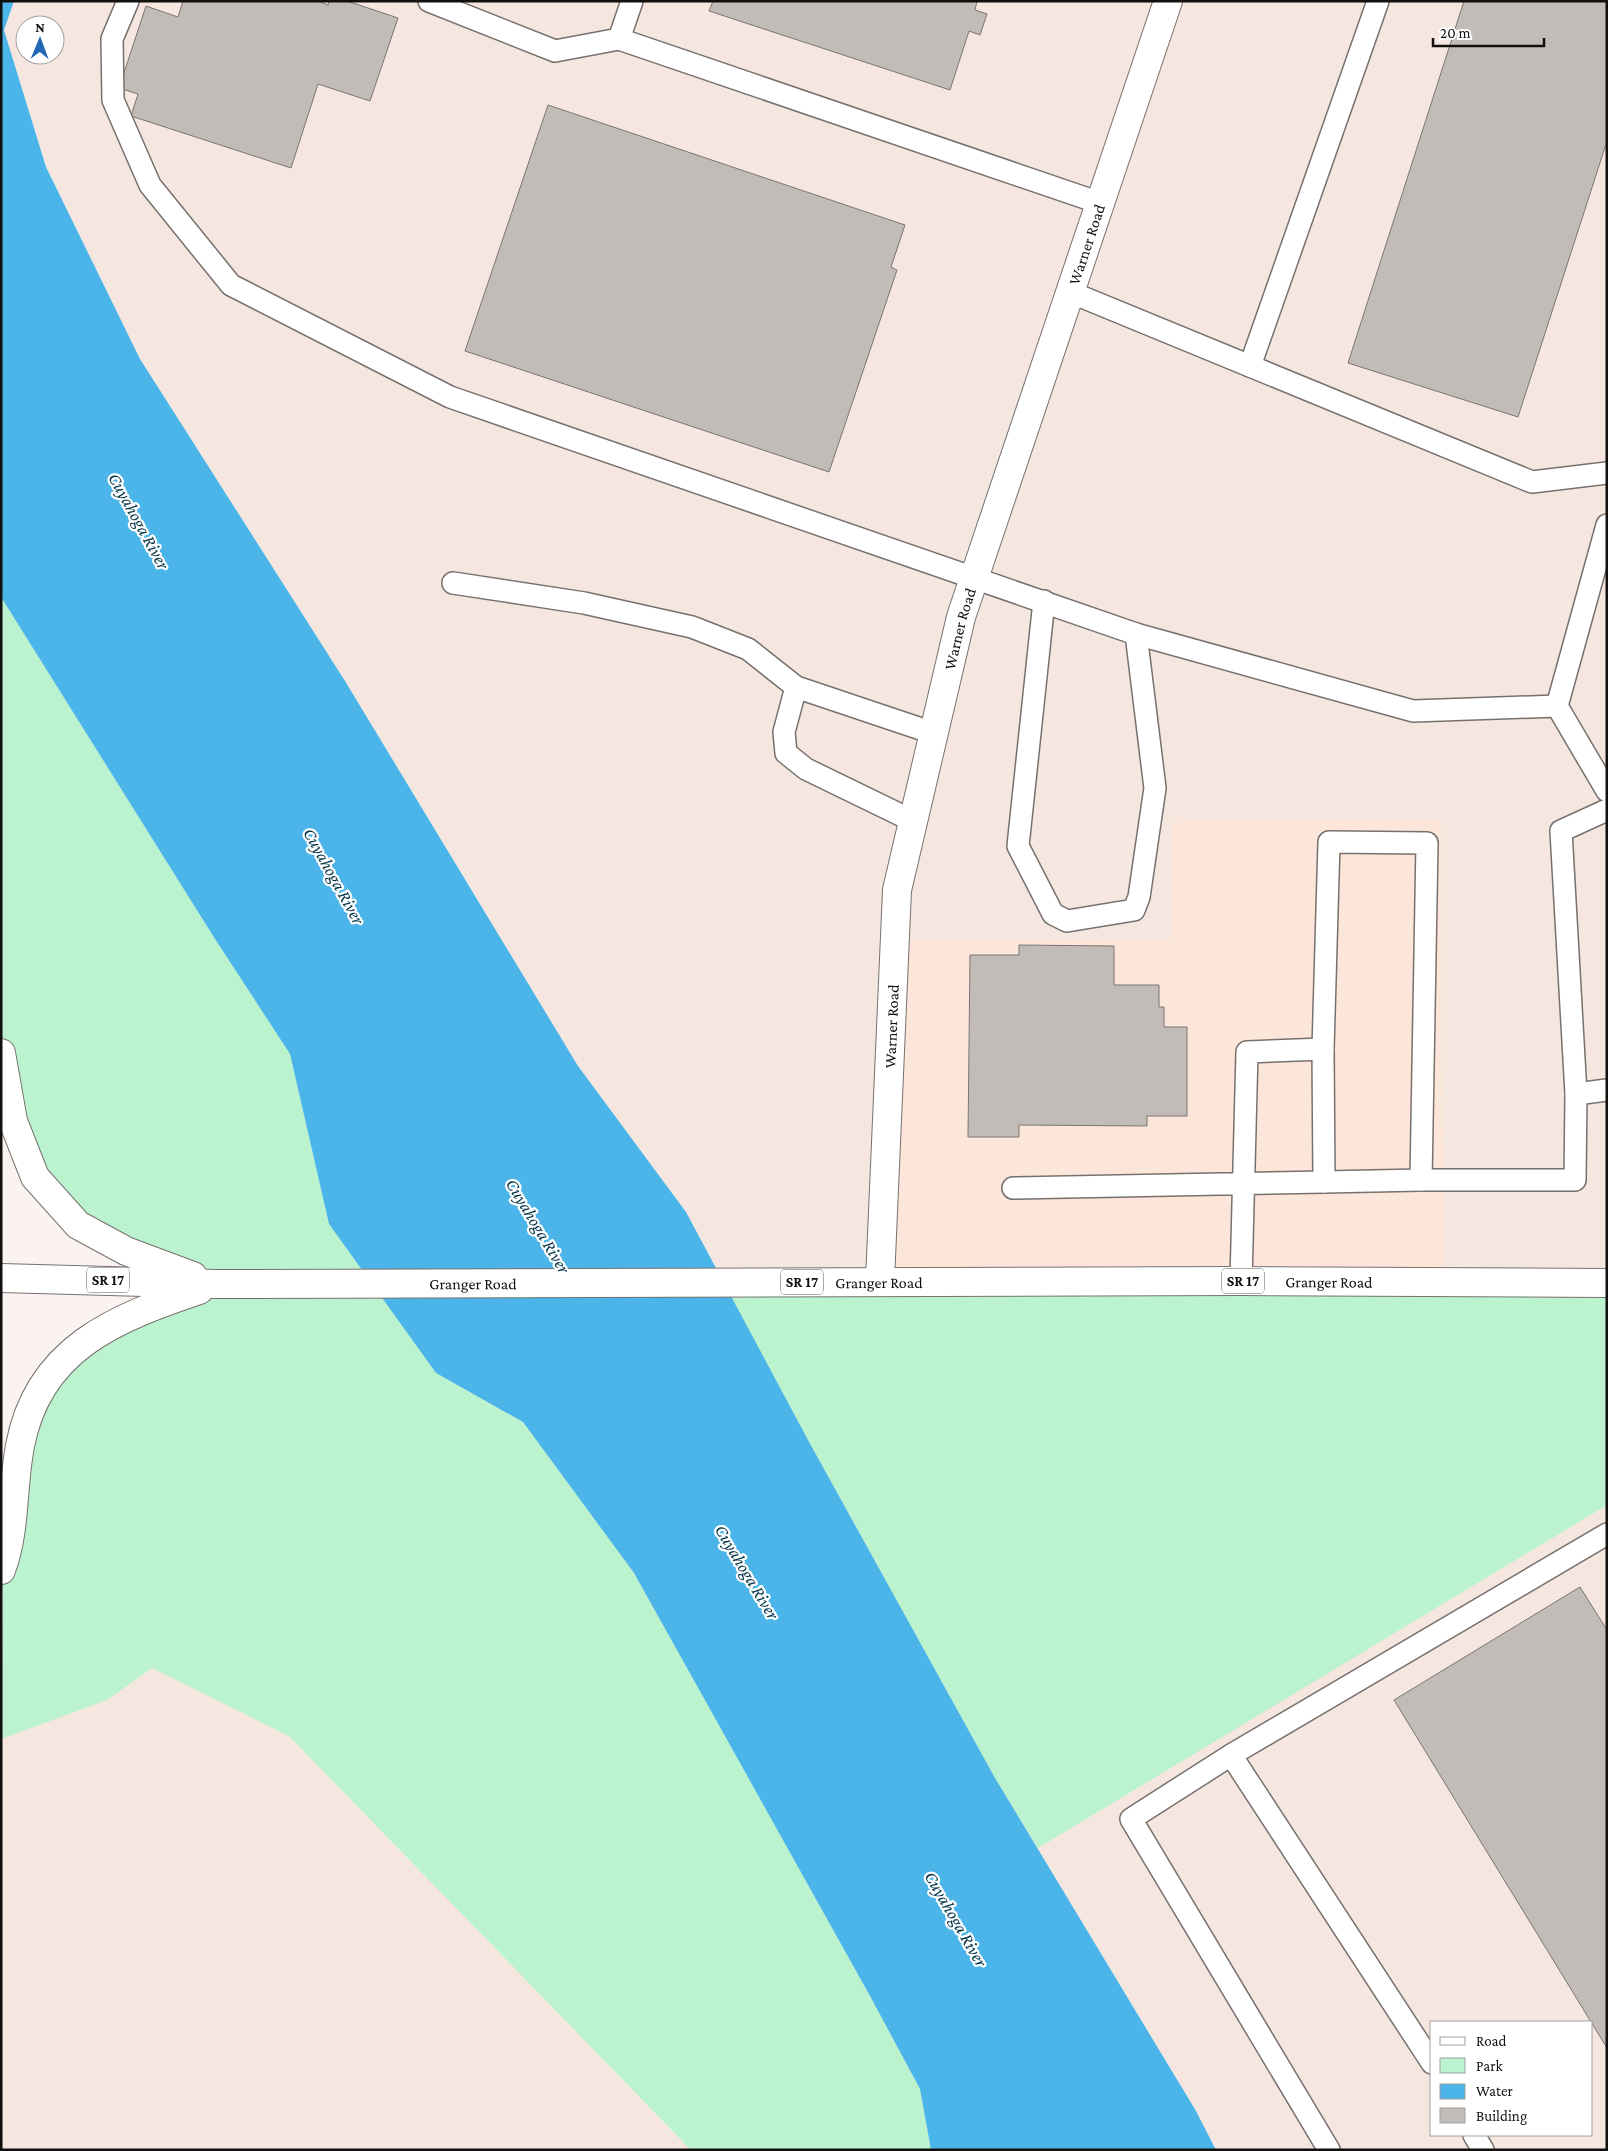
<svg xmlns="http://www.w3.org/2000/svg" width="1608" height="2151" font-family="'Crimson Pro',serif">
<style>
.commercial{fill:#fce5d9}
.built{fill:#f5e7df;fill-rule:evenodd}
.green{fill:#baf3cd}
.water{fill:#4bb5e9}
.building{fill:#c2bcb8;stroke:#7b7572}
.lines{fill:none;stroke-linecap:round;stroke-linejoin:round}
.lane-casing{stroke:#77716e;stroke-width:24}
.secondary-casing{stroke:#77716e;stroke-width:30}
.primary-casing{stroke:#77716e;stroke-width:30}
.lane{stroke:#fff;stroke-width:21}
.secondary{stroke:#fff;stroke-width:28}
.primary{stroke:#fff;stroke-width:28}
.labels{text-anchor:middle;stroke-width:4.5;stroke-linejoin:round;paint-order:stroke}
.shield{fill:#fff;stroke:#595856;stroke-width:1}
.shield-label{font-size:15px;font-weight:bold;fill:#12100e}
.street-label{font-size:16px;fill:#12100e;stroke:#fff}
.water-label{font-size:18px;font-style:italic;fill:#043449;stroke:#fff}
</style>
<rect width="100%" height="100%" fill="#faf3ef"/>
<path class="commercial" d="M1173,818L1442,820L1443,1282L880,1281L895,940Z"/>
<g class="built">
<path d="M14,1H1607V2150H1216L1196,2111L995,1778L808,1440L686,1212L578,1066L345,681L140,359L46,167L4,30ZM25,25H55V55H25ZM1173,818L1442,820L1443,1282L880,1281L895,940L1171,939ZM1432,2022H1592V2135H1432Z"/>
<path d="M1,1591L289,1736L691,2150H1Z"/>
</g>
<g class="green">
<path d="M1,597L215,939L290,1054L329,1224L436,1373L523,1422L634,1573L870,1996L920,2089L931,2150H691L289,1736L152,1668L107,1700L1,1739L3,1594L1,1570L20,1446L61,1363L215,1284L126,1251L35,1177L1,1053Z"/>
<path d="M1607,1283V1505L1038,1848L995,1778L808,1440L724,1284Z"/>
</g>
<path class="water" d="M1,1H14L4,30L46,167L140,359L345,681L578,1066L686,1212L808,1440L995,1778L1196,2111L1216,2150H931L920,2089L870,1996L634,1573L523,1422L436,1373L329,1224L290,1054L215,939L1,597Z"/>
<g class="building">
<path d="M183,1H318L328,5L329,1H347L398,18L370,101L318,84L291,168L131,116L138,94L119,88L146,6L178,17Z"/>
<path d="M713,1H977L975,10L987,14L980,35L969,31L950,90L709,11Z"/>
<path d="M1464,1H1607V141L1518,417L1348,363Z"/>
<path d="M548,105L905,225L891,267L897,270L829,472L465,351Z"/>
<path d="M1019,945L1114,946V985H1159V1007H1164V1027H1187V1116H1147V1126L1019,1125V1137H968L970,955H1019Z"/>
<path d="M1580,1587L1607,1630V2048L1394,1700Z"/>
</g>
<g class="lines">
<defs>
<g id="lane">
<path d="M128,1L112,39L113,100L150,185L231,285L450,397L1136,634L1413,711L1557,706L1607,791"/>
<path d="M429,1L555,51L619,39"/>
<path d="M632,1L619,39L1100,203"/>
<path d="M1070,292L1532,482L1607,473"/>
<path d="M1250,366L1378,1"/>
<path d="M453,583L584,603L692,627L748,649L796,687L933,733"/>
<path d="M1044,601L1018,846L1053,914L1067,921L1134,910L1139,897L1155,788L1136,634"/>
<path d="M796,687L784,732L786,753L806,769L913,821"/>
<path d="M1557,706L1607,525"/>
<path d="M1323,1049L1329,842L1427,843L1421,1180L1324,1182"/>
<path d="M1576,1094L1561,831L1607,810"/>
<path d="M1421,1180H1575L1576,1094L1607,1090"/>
<path d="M1013,1188L1324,1182L1323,1049L1247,1052L1241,1281"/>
<path d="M1231,1755L1607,1534"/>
<path d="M1474,2135L1483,2150"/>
<path d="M1329,2150L1131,1819L1231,1755L1432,2063"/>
</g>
<g id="secondary">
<path id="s1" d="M880,1281L897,890L961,617L1168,1"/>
</g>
<g id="primary">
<path d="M1,1053L13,1121L35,1177L78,1225L126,1251L193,1276"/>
<path id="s2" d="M1,1278L216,1284L1241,1281L1607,1283"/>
<path d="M1,1570C16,1530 12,1487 20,1446C38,1348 116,1318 199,1290"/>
</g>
</defs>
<use href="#lane" class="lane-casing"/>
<use href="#secondary" class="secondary-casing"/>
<use href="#primary" class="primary-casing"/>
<use href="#lane" class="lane"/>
<use href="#secondary" class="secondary"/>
<use href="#primary" class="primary"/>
</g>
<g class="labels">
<g class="shield">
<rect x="87" y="1267.5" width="42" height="25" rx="4"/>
<rect x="1222" y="1268.5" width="42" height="25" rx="4"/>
<rect x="781" y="1269.5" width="42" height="25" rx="4"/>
</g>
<g class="shield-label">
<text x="108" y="1285">SR 17</text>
<text x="1243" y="1286">SR 17</text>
<text x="802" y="1287">SR 17</text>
</g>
<g class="street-label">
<text dy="6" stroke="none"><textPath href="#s1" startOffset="1065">Warner Road</textPath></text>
<text dy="6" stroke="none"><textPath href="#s1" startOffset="660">Warner Road</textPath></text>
<text dy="6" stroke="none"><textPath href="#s1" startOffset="255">Warner Road</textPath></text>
<text dy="6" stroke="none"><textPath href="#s2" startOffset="1328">Granger Road</textPath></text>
<text dy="6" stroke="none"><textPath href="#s2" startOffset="878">Granger Road</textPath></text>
<text dy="6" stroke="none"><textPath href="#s2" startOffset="472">Granger Road</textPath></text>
</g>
<g class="water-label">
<text transform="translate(139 521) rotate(61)" y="6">Cuyahoga River</text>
<text transform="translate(334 876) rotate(61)" y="6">Cuyahoga River</text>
<text transform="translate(538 1226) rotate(59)" y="6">Cuyahoga River</text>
<text transform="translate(747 1572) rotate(59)" y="6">Cuyahoga River</text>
<text transform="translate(956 1919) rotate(60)" y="6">Cuyahoga River</text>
</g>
</g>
<rect width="1608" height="2151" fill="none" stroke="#12100e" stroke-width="5"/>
<rect x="1430" y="2021" width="162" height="115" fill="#ffffff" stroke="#a09f9f"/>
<rect x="1440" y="2037" width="25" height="8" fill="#ffffff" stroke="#a09f9f"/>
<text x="1476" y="2046" font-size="15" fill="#12100e">Road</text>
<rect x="1440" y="2058" width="25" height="15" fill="#baf3cd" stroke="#a09f9f"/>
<text x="1476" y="2071" font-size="15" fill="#12100e">Park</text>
<rect x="1440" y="2084" width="25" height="15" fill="#4bb5e9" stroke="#a09f9f"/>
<text x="1476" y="2096" font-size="15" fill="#12100e">Water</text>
<rect x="1440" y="2108" width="25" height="15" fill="#c2bcb8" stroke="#a09f9f"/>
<text x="1476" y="2121" font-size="15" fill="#12100e">Building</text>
<g transform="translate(40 40) rotate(1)"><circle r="24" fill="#ffffff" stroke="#a09f9f"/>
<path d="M0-4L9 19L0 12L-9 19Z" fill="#2266b6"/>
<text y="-8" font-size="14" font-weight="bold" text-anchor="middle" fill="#12100e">N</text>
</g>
<path d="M1433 38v8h111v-8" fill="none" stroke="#12100e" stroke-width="2.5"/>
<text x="1440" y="38" font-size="15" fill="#12100e" stroke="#ffffff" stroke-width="4" paint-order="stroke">20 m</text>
</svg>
